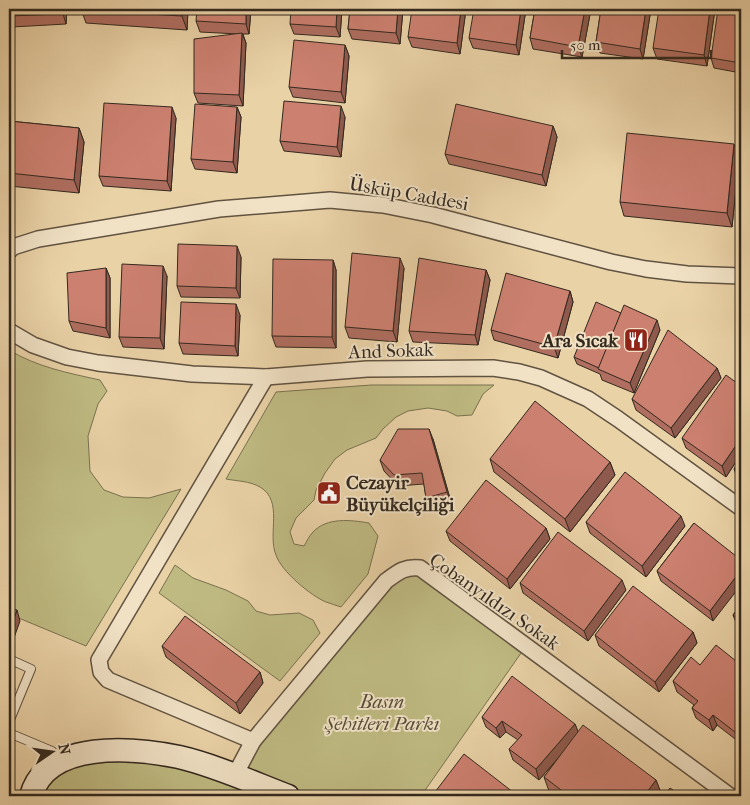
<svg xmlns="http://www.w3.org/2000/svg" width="750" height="805" font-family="'IM FELL French Canon',serif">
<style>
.green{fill:#bfba82;stroke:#797250}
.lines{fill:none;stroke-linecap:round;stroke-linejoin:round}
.service-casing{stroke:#615341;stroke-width:10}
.minor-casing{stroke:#615341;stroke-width:18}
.secondary-casing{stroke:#33291f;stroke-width:25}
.service{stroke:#f1e2c6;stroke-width:8}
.minor{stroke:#f1e2c6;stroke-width:15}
.secondary{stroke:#f1e2c6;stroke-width:22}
.wall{fill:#af6e60;stroke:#33291f}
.shaded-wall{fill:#8f5a4e;stroke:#33291f}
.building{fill:#cc8070;stroke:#33291f}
.labels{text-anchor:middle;stroke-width:4;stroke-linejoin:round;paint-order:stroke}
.street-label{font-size:19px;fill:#33291f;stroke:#f1e2c6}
.poi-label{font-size:19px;font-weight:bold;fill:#33291f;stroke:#f1e2c6;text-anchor:end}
.park-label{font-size:19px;font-style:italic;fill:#564d38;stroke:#f1e2c6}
</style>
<rect width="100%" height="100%" fill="#ead2a7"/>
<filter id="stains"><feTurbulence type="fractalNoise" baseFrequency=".004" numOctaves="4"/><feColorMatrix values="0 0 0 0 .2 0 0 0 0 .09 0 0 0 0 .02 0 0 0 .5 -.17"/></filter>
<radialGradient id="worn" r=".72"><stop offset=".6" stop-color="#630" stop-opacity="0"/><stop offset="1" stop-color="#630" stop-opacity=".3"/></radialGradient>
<g class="green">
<path d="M9,350C37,367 68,373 100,380L107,391L98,404L88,436L90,471L104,490L123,497L149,498L181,489L86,646L9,614Z"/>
<path d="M371,385H494L483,394L472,415L457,416L447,411L428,408L408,411L396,417L383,429L376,438L347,450L335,459L325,473L316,490L314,500L296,518L290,532L294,544L304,546C307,541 309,536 313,532C327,517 351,520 369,523L378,536L368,574L341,607C336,605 331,604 326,602C311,596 281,571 276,555C267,534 284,501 260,487C250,481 236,481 226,479L276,392Z"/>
<path d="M175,565L193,578L226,590L248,601L256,611L270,615L299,613L313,620L320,633L280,681L159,593Z"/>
<path d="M410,567L526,646L421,796H31L34,784L107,752L235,775L386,581Z"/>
</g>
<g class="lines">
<defs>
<g id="service">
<path d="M9,659L31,669L9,722"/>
<path d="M9,733L52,751L59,759"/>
</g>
<g id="minor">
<path d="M9,251L13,247L38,239L219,209L330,200L383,205L433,215L611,262L646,269L687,274L741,276"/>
<path d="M9,331L33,345L67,357L98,363L192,374L266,377L367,369L493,368L519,372L541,378L588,399L618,419L741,508"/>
<path d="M253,741L108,680L101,672L99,660L266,377"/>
<path d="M235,775L253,741L386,581C398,572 405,566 420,568L730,796"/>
</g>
<path id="secondary" d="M31,796C47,739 134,748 179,757C214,765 254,783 288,796"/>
</defs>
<use href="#service" class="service-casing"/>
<use href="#minor" class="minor-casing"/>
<use href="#secondary" class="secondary-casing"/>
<use href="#service" class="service"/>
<use href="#minor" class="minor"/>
<use href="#secondary" class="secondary"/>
</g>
<g class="wall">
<path d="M9,9H67L66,24L12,27L9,17Z"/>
<path d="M81,9H188L187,30L86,23Z"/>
<path d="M251,9L249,34H243L246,43L243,106L198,103L194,93L238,34L200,32L196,21Z"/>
<path d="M342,9L340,37L294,34L290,24Z"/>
<path d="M350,9H403L400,44L352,39L348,29Z"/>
<path d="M466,9L460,54L412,47L408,37Z"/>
<path d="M526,9L519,55L473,48L469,38Z"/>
<path d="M535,9H591L582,57L533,49L530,38Z"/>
<path d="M601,9H651L643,59L600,53L596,42Z"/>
<path d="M715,9L707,66L657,59L653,48Z"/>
<path d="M741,9V73L714,68L711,58Z"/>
<path d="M345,45L349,56L345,103L293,97L289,87Z"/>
<path d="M237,107L241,117L237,173L195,169L191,159Z"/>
<path d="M345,117L341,157L284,151L280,141Z"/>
<path d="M176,118L171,191L103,186L99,176Z"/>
<path d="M9,121L79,128L84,142L79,193L9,186Z"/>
<path d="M553,126L557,137L546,186L449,164L445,154Z"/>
<path d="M739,158L732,227L624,216L620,202Z"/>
<path d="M241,257L240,298L181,297L177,286Z"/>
<path d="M333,260L336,270V348L276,347L272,336Z"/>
<path d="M106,268L110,278V338L73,331L69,321Z"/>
<path d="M404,268L397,342L349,338L345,327Z"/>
<path d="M486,270L490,280L478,345L413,342L409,331Z"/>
<path d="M167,276L164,349L123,347L119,337Z"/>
<path d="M570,291L573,302L558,358L494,340L491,330Z"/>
<path d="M240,315L238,356L183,354L179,343Z"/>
<path d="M660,330L634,393L602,380L600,374L577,364L574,357Z"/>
<path d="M717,368L721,378L675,438L636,410L632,399Z"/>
<path d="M741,386V454L726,477L686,448L682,438Z"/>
<path d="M433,439L451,502L430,508L426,498L424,484L398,486L384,471L380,460Z"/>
<path d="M490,459L610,462L615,475L570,532L494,472Z"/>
<path d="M741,459V482L738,480L734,469Z"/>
<path d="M586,522L685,526L646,577L590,533Z"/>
<path d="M694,523L713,621L661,581L657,571Z"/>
<path d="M546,528L550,539L510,589L450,541L446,531Z"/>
<path d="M520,583L626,590L588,641L523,593Z"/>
<path d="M741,604V628L737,625L733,615Z"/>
<path d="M693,632L697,643L659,692L599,646L595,635Z"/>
<path d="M162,646L260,672L263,683L240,714L166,657Z"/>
<path d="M700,665H741V739L739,742L717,725L713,731L696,718L692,708L694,705L677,692L673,681Z"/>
<path d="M482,717L575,724L578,732L656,780L661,793L659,796H556L549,791L544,777L560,756L539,780L513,760L509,749L518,740L506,732L500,738L486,727Z"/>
</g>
<g class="shaded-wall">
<path d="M63,9H67L66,24L63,14Z"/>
<path d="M182,9H188L187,30L182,16Z"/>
<path d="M246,9H251L249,34L246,24Z"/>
<path d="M337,9H342L340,37L336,27Z"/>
<path d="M398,9H403L400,44L396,33Z"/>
<path d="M461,9H466L460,54L457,43Z"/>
<path d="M521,9H526L519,55L516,45Z"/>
<path d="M585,9H591L582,57L578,47Z"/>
<path d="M646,9H651L643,59L640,49Z"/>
<path d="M710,9H715L707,66L704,55Z"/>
<path d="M242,33L246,43L243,106L239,95Z"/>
<path d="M345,45L349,56L345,103L341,92Z"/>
<path d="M341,106L345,117L341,157L337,147Z"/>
<path d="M172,107L176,118L171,191L167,181Z"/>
<path d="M237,107L241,117L237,173L233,162Z"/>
<path d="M553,126L557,137L546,186L542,175Z"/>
<path d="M79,128L84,142L79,193L74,180Z"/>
<path d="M734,144L739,158L732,227L727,213Z"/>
<path d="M237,246L241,257L240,298L236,288Z"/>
<path d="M400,258L404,268L397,342L393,331Z"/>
<path d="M333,260L336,270V348L332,337Z"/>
<path d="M163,266L167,276L164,349L160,338Z"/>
<path d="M106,268L110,278V338L106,328Z"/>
<path d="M486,270L490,280L478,345L475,335Z"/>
<path d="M570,291L573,302L558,358L554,347Z"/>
<path d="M236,304L240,315L238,356L235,346Z"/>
<path d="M657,320L660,330L634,393L630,383Z"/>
<path d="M717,368L721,378L675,438L671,428Z"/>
<path d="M429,429L433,439L451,502L447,492Z"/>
<path d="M741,438V454L726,477L722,466Z"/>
<path d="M610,462L615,475L570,532L565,519Z"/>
<path d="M681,516L685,526L646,577L642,566Z"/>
<path d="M546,528L550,539L510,589L507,579Z"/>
<path d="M741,570V585L713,621L710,611Z"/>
<path d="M622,580L626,590L588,641L584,631Z"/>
<path d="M17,610L20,621L10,649L9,646V632Z"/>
<path d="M693,632L697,643L659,692L655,682Z"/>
<path d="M260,672L263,683L240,714L236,703Z"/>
<path d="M12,682L15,689L9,702V689Z"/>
<path d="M713,715L717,725L713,731L709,720Z"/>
<path d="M502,721L506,732L500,738L496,728Z"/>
<path d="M575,724L579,734L539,780L536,769Z"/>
<path d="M741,724V739L739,742L735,732Z"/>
<path d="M656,780L661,793L659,796H644Z"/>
</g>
<g class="building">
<path d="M9,9H63V14L9,16Z"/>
<path d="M81,9H182V16L81,10Z"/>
<path d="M197,9H246V24L196,21Z"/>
<path d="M291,9H337L336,27L290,24Z"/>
<path d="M350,9H398L396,33L348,29Z"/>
<path d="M412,9H461L457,43L408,37Z"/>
<path d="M474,9H521L516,45L469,38Z"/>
<path d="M535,9H585L578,47L530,38Z"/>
<path d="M601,9H646L640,49L596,42Z"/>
<path d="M659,9H710L704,55L653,48Z"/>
<path d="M718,9H741V63L711,58Z"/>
<path d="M242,33L239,95L194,93V39Z"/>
<path d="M294,40L345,45L341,92L289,87Z"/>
<path d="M284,101L341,106L337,147L280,141Z"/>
<path d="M104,103L172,107L167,181L99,176Z"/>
<path d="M195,104L237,107L233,162L191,159Z"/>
<path d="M456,104L553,126L542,175L445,154Z"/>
<path d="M9,121L79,128L74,180L9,173Z"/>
<path d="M627,133L734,144L727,213L620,202Z"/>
<path d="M178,244L237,246L236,288L177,286Z"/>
<path d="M352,253L400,258L393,331L345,327Z"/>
<path d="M419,258L486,270L475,335L409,331Z"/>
<path d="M273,259L333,260L332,337L272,336Z"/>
<path d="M122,264L163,266L160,338L119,337Z"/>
<path d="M106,268V328L69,321L67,273Z"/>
<path d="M506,273L570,291L554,347L491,330Z"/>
<path d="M181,302L236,304L235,346L179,343Z"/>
<path d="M596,302L621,313L599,368L574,357Z"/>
<path d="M624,305L657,320L630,383L598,369Z"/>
<path d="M668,330L717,368L671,428L632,399Z"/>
<path d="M726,375L741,386V438L722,466L682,438Z"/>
<path d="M535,401L610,462L565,519L490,459Z"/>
<path d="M398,429H429L447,492L426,498L422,473L394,475L380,460Z"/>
<path d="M741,459V475L734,469Z"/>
<path d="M625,472L681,516L642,566L586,522Z"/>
<path d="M486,480L546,528L507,579L446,531Z"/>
<path d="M694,523L741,560V570L710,611L657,571Z"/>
<path d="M558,532L622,580L584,631L520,583Z"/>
<path d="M633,586L693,632L655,682L595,635Z"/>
<path d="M741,604V621L733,615Z"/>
<path d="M9,608L17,610L9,632Z"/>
<path d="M185,616L260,672L236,703L162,646Z"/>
<path d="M716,645L741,665V724L735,732L713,715L709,720L692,708L698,701L673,681L691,657L700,665Z"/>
<path d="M512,676L575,724L536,769L509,749L522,735L502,721L496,728L482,717Z"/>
<path d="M9,681L12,682L9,689Z"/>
<path d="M583,725L656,780L644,796H569L544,777Z"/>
<path d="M464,754L518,796H432Z"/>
<path d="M670,788L682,796H663Z"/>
</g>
<defs>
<symbol id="restaurant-square" viewBox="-11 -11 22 22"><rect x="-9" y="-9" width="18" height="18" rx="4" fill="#8f2418" stroke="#f1e2c6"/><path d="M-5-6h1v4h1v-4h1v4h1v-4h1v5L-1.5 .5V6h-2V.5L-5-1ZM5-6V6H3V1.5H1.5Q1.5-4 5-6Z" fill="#fff"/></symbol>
<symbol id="civic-square" viewBox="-11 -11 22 22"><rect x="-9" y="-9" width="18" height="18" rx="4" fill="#8f2418" stroke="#f1e2c6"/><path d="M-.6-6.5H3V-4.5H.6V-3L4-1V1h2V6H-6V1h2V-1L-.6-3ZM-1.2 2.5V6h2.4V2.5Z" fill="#fff"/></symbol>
</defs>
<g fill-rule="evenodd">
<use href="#restaurant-square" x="622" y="326" width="28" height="28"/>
<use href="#civic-square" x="315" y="479" width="28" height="28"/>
</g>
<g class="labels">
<g class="street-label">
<text transform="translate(409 193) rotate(10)" y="7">Üsküp Caddesi</text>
<text transform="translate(391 350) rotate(-2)" y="7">And Sokak</text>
<text transform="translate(495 601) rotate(35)" y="7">Çobanyıldızı Sokak</text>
</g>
<g class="poi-label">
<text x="618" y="347">Ara Sıcak</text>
<text x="346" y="489" text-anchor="start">Cezayir<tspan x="346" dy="22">Büyükelçiliği</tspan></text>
</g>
<g class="park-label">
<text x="382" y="708">Basın<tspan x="382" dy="22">Şehitleri Parkı</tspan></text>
</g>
</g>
<rect width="750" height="805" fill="none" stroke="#ead2a7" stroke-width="30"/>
<rect x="10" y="10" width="730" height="785" fill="none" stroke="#33291f" stroke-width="2.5"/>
<rect x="15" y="15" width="720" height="775" fill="none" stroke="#33291f"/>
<g transform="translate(52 752) rotate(77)" stroke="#f1e2c6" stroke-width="4" paint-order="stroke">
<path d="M0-4L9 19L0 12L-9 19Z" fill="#33291f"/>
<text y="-8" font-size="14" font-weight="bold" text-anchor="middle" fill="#33291f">N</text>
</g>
<path d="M562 50v8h149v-8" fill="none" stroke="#33291f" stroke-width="2.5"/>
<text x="570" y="50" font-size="15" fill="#33291f" stroke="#f1e2c6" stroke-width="4" paint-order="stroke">50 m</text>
<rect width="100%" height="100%" filter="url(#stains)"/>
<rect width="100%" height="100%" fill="url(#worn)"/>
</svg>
